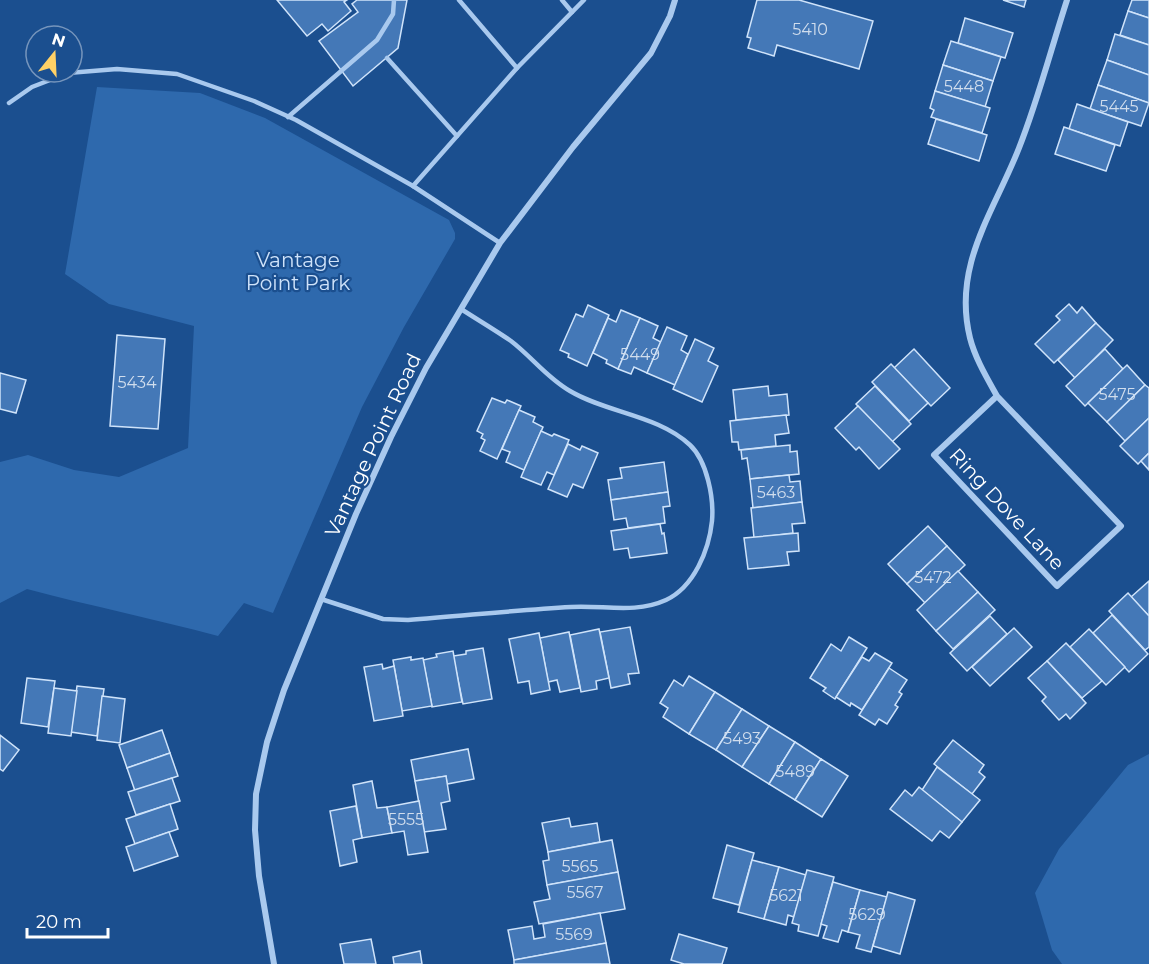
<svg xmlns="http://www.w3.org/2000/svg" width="1149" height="964" font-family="Montserrat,sans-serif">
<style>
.green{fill:#2e69ad}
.building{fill:#4478b7;stroke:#cfe3fa;stroke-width:1.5}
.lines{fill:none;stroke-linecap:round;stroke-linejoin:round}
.service{stroke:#a9c9ee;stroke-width:4.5}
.minor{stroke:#a9c9ee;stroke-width:6}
.labels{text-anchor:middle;stroke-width:4.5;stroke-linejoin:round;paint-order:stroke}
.number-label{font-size:16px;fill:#d0dded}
.park-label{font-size:20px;fill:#cfe3fa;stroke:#1b4f8f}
.street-label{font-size:20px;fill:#fff;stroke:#1b4f8f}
</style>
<rect width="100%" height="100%" fill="#1b4f8f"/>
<g class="green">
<path d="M97,87L200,93L265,118L449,220L455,233V239L404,327L362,407L273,613L244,603L218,636C155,619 91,606 27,589L0,603V462L28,455L74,470L119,477L188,448L194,326L109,304L65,274Z"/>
<path d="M1149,754V964H1062L1052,950L1035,893L1059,849L1128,765Z"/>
</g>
<g class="building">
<path d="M277,0H347L344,2L351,11L328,31L322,24L307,36Z"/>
<path d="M357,0H407L398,48L353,86L319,41L358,12L352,4Z"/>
<path d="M757,0H799L873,21L859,69L777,45L774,56L748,48L751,38L747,37Z"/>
<path d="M1003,0H1026L1024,7Z"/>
<path d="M1132,0H1149V18L1128,11Z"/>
<path d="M1128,11L1149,18V45L1120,35Z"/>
<path d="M965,18L1013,33L1005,58L958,43Z"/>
<path d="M1115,34L1149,45V75L1107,60Z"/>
<path d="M951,41L1001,57L993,81L943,65Z"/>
<path d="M1107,60L1149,75V103L1098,85Z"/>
<path d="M943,65L993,81L985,107L935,91Z"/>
<path d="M1098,85L1149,103L1141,126L1090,109Z"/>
<path d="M935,91L990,108L982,133L931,117L934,110L930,108Z"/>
<path d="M1077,104L1128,122L1120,146L1069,129Z"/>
<path d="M936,119L987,135L979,161L928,144Z"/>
<path d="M1064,127L1115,145L1106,171L1055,154Z"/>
<path d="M1069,304L1077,313L1082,307L1096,323L1054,363L1035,344L1060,320L1056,316Z"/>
<path d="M588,305L609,315L587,366L568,357L569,354L560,350L576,314L583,317Z"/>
<path d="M621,310L640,318L618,369L606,363L607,360L593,353L608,318L616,322Z"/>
<path d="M640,318L658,326L653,338L661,342L647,373L634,367L631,374L618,369Z"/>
<path d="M1096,323L1113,340L1075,378L1058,360Z"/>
<path d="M667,327L687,336L681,350L688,354L675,385L647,373Z"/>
<path d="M117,335L165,339L158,429L110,426Z"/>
<path d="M695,339L714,348L708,361L718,366L702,402L673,389Z"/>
<path d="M914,349L950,388L931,406L894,368Z"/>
<path d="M1105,349L1123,369L1085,406L1066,386Z"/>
<path d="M891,364L928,403L909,421L872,382Z"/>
<path d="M1127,365L1145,385L1107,422L1088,403Z"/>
<path d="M0,373L26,380L16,413L0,409Z"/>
<path d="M1145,385L1149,388V418L1125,441L1107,422Z"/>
<path d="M768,386L769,396L787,394L789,415L736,420L733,390Z"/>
<path d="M875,386L911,424L892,442L856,404Z"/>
<path d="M492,398L505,403L507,400L521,406L497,459L480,451L485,440L481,438L483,434L477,431Z"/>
<path d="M858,406L900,449L879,469L859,447L856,450L835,428Z"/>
<path d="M519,410L535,417L533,422L543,427L524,470L506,462L510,452L502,449Z"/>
<path d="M786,415L789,433L775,435L776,446L739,450L738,442H732L730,421Z"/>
<path d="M1149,418V453L1138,464L1120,446Z"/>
<path d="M541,431L552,436L554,434L569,440L554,475L547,472L541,485L521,477Z"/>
<path d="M568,444L580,450L582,446L598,453L583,488L573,484L567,497L548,489Z"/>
<path d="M790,445V452L797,451L799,474L750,479L747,458L742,459L741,450Z"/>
<path d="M1149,453V470L1141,461Z"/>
<path d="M664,462L668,492L611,500L608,480L622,478L620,468Z"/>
<path d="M789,475L790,482L800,481L802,502L753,508L750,479Z"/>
<path d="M668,492L670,506L663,507L665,523L628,528L626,518L614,520L611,500Z"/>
<path d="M802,502L805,523L792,524L793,533L754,538L751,508Z"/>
<path d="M660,524L662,534L664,533L667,553L630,558L628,548L614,550L611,531Z"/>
<path d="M928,526L947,546L907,584L888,564Z"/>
<path d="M798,533L799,551L787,552L789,565L748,569L744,538Z"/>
<path d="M947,546L965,565L925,603L907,584Z"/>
<path d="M958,571L978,592L936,631L917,610Z"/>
<path d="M1149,581V616L1131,597Z"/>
<path d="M978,592L995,610L953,649L936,631Z"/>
<path d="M1128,593L1149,616V647L1145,650L1109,611Z"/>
<path d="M1112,615L1148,654L1129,672L1093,633Z"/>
<path d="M990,616L1007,634L967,671L950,653Z"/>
<path d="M630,627L639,673L628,674L630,684L611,688L600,632Z"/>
<path d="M1014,628L1032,647L990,686L972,667Z"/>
<path d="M599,629L609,678L596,681L597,689L581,692L570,635Z"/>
<path d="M1089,629L1125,667L1106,685L1070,647Z"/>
<path d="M569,632L580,688L560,692L557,680L548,682L540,638Z"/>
<path d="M539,633L550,690L531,694L529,681L518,683L509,639Z"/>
<path d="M849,637L867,648L835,699L823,691L826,688L810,678L831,644L841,651Z"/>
<path d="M1066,643L1102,681L1082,698L1047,661Z"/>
<path d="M483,648L492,699L463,704L453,656L466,654V651Z"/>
<path d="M453,651L462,702L432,707L423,660L437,657L436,654Z"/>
<path d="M875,653L892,663L862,710L851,703L850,706L836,697L862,657L869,661Z"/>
<path d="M411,657V660L423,658L432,706L402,711L393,660Z"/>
<path d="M1047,661L1086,703L1070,719L1066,714L1059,720L1042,701L1046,697L1028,678Z"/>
<path d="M382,664L383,669L394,666L403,716L374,721L364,667Z"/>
<path d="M889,668L907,680L899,692L902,694L895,705L898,707L887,724L879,719L875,725L859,715Z"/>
<path d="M689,676L715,692L689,734L663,717L668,708L660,703L674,680L683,686Z"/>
<path d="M27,678L55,681L48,727L21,723Z"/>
<path d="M77,686L104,689L97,736L71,732Z"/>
<path d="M54,688L77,691L71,736L48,733Z"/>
<path d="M715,692L742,709L716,750L689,734Z"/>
<path d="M102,696L125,699L120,743L97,740Z"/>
<path d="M742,709L769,726L742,767L716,750Z"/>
<path d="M769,726L795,742L769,784L742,767Z"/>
<path d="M162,730L170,753L127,768L119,745Z"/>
<path d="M0,735L19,750L3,771L0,769Z"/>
<path d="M953,740L984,765L979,772L985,777L972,794L934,764Z"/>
<path d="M795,742L821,759L795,800L769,784Z"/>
<path d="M468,749L474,779L447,784L446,776L415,781L411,760Z"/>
<path d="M170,753L178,776L135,791L127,768Z"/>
<path d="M821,759L848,776L822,817L795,800Z"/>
<path d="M937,767L980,800L962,822L922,790Z"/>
<path d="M446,776L450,801L441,803L446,829L424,832L415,781Z"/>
<path d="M172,778L180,801L136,815L128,792Z"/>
<path d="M372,781L377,808L387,807L392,833L362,838L353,785Z"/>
<path d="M919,787L962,822L949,838L940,831L932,841L890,809L905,790L912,796Z"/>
<path d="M419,801L428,852L408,855L404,831L392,833L387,807Z"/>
<path d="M170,804L178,829L135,844L126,819Z"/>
<path d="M356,806L362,838L353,840L357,862L340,866L330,811Z"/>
<path d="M569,818L571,827L597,823L600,842L548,852L542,823Z"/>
<path d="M169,832L178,856L134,871L126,847Z"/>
<path d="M612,840L618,872L547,885L543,861L549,860L548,852Z"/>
<path d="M727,845L754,853L739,905L713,898Z"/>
<path d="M752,860L779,867L764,919L738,912Z"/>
<path d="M779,867L806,875L794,917L788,915L786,925L764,919Z"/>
<path d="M807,870L834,877L818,936L798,931L799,925L792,923Z"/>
<path d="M618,872L625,909L539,924L534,902L550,899L547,885Z"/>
<path d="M833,882L860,890L848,932L842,930L838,942L823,938L827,926L821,924Z"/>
<path d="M860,890L887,897L871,952L856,948L860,935L848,932Z"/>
<path d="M888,892L915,900L900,954L873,946Z"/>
<path d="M600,913L606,943L514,960L508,930L532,926L534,939L545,937L543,924Z"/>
<path d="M679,934L727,948L722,964H684L671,960Z"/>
<path d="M371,939L376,964H344L340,944Z"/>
<path d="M606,943L610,964H514V960Z"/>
<path d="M420,951L422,964H394L393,957Z"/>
</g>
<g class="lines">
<g class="service">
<path d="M459,0L517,68"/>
<path d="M562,0L572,12"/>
<path d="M387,58L457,136"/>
<path d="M9,103L32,87L68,73L117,69L177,74L254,101L296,120L413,186L500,243"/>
<path d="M288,117L377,40L393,14L394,0"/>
<path d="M413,186L517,68L584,0"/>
<path d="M321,599L383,619L408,620C462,616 517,610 571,607C604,605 635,614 666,600C694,587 709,550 712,521C714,498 707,461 690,445C658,415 607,413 570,391C547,378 532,357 511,341C495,330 478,320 461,309"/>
</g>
<g class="minor">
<path d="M997,396L934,455L1057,586L1121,526L997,396C987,378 975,358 970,338C952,265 994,212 1019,148C1038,100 1051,49 1067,0"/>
<path d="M274,964L259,876L255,830L256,794L267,742L284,690L356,514L391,437L426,368L500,243L573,147L651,53L670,16L675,0"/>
</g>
</g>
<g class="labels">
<g class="number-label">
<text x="810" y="35">5410</text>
<text x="964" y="92">5448</text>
<text x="1119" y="112">5445</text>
<text x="640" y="360">5449</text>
<text x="137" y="388">5434</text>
<text x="1117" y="400">5475</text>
<text x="776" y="498">5463</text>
<text x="933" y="583">5472</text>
<text x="742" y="744">5493</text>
<text x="795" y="777">5489</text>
<text x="406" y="825">5555</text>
<text x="580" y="872">5565</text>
<text x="585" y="898">5567</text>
<text x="786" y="901">5621</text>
<text x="867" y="920">5629</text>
<text x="574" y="940">5569</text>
</g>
<g class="park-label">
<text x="298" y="267">Vantage<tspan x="298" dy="23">Point Park</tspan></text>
</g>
<g class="street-label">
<text transform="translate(373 445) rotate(-65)" y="7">Vantage Point Road</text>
<text transform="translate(1007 509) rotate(47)" y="7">Ring Dove Lane</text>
</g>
</g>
<g transform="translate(54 54) rotate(18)"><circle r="28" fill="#1b4f8f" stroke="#7695bc" stroke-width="1.5"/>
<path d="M0-4.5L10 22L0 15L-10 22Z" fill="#ffd166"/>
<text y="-9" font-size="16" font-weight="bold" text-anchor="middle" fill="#ffffff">N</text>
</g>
<path d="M27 928v9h81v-9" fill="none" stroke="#ffffff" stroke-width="3"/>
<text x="36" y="928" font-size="18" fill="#ffffff" stroke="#1b4f8f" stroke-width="4.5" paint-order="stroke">20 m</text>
</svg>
